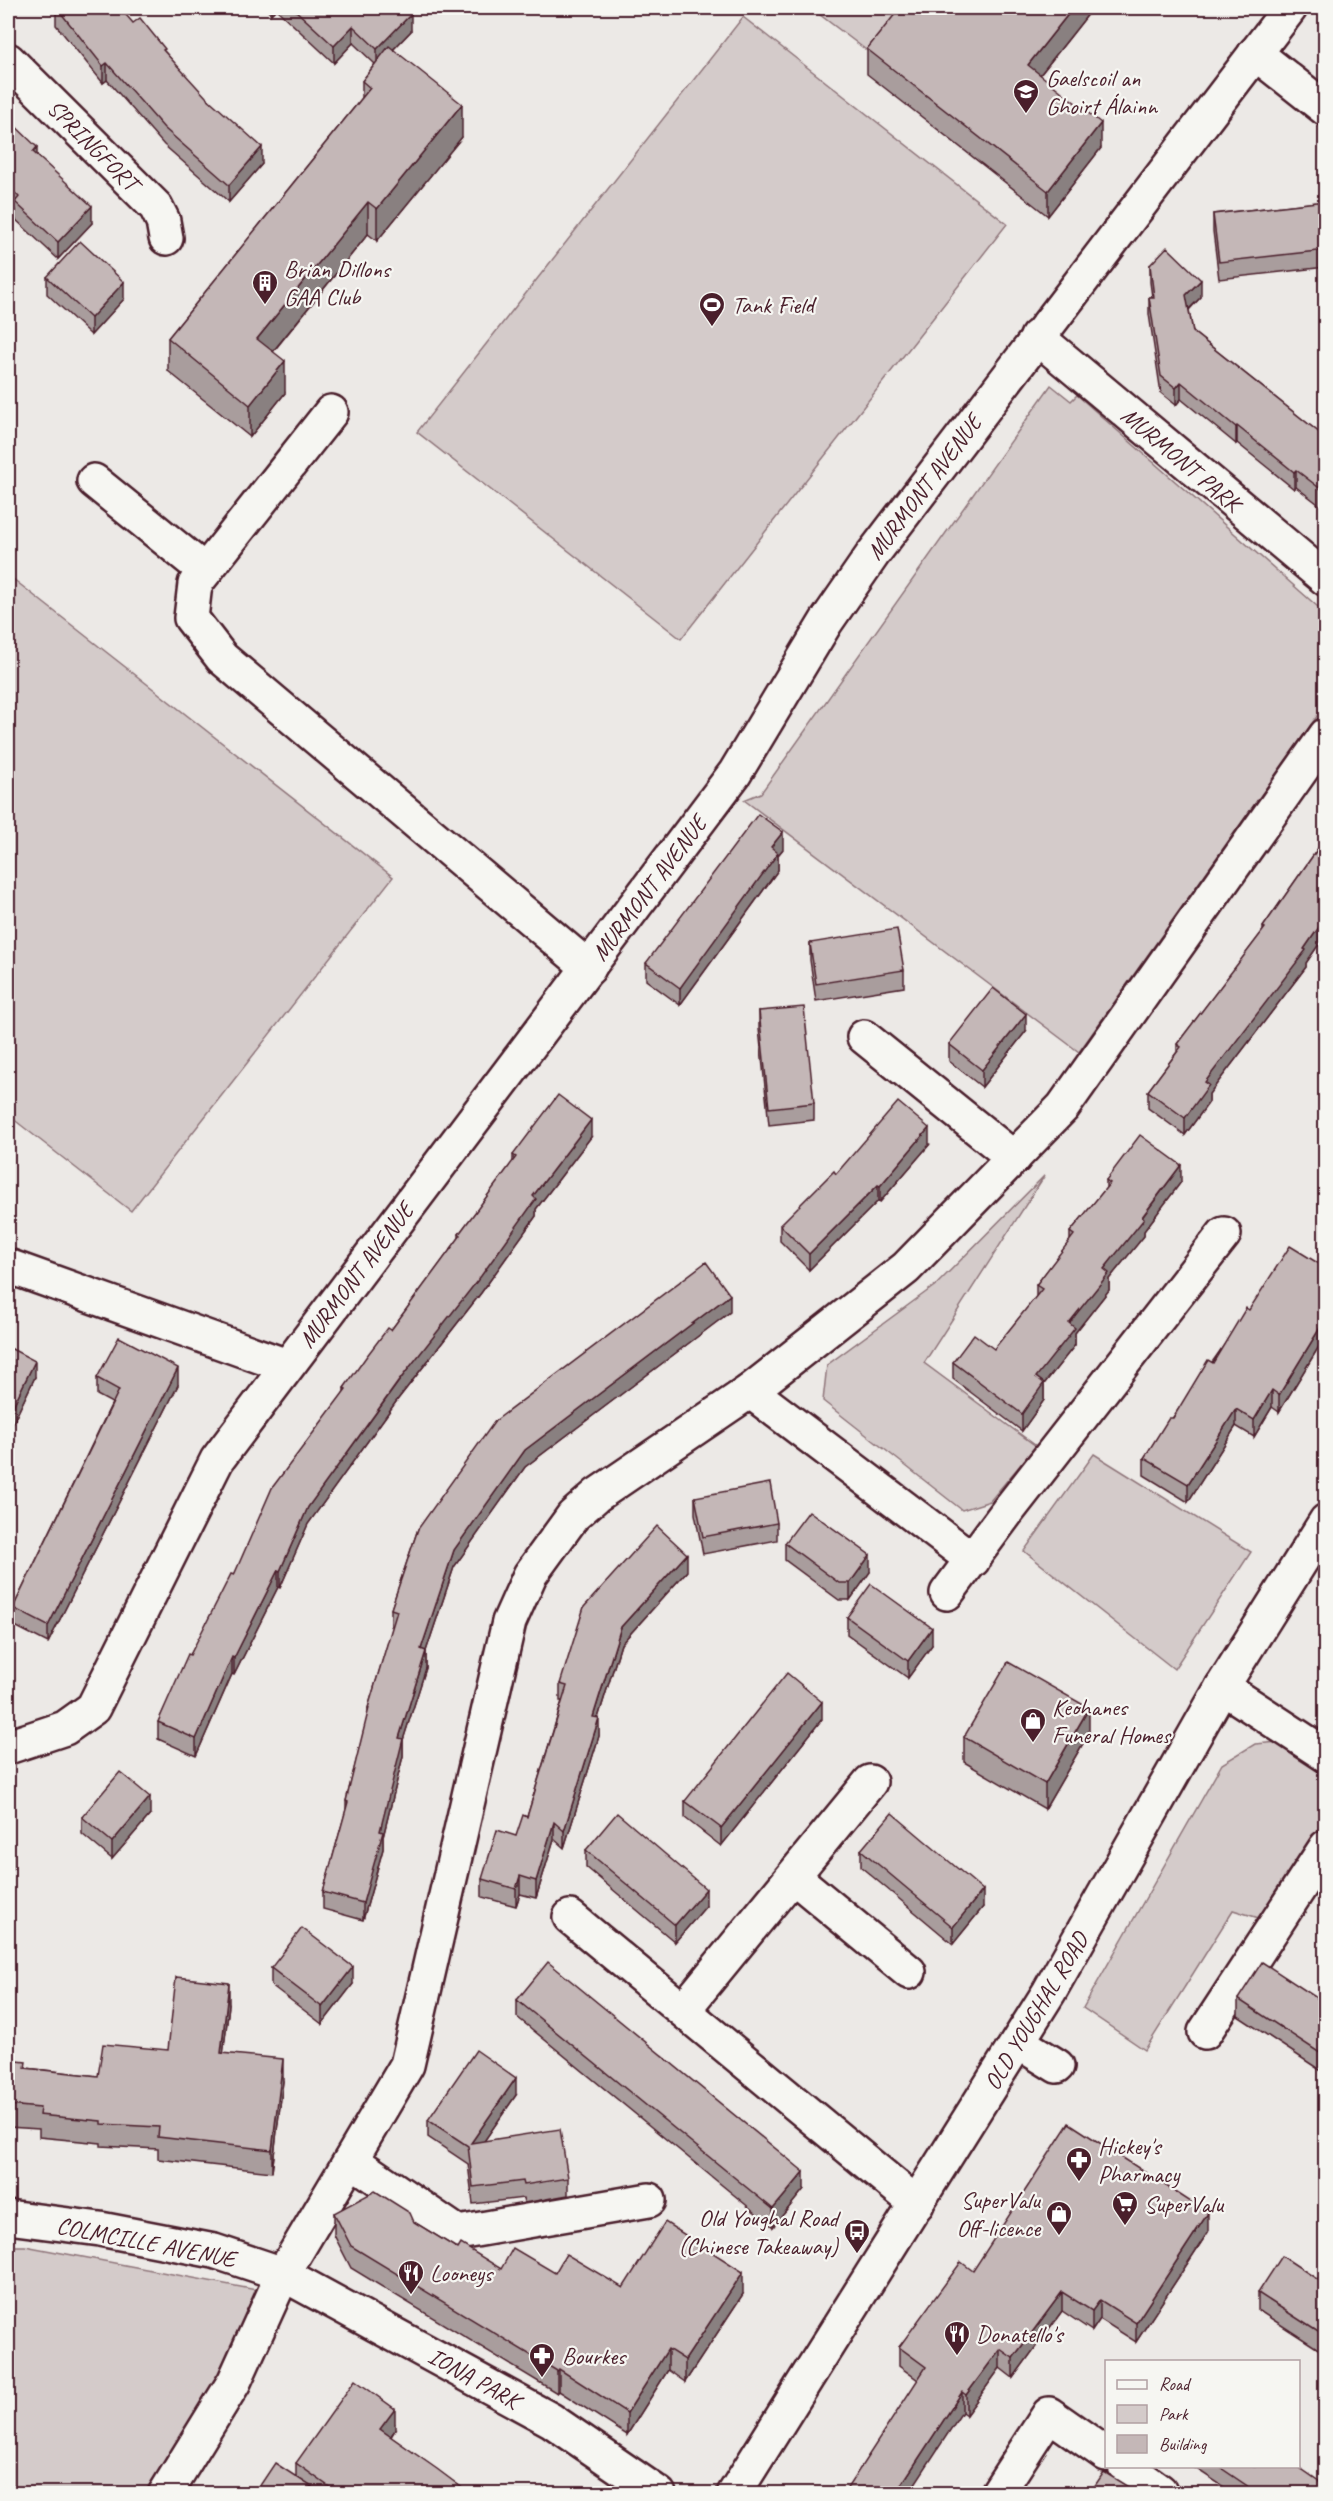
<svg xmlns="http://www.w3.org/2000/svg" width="1333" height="2501" font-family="Caveat,sans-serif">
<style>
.green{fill:#d4cbca;stroke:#8f757a;stroke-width:1.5}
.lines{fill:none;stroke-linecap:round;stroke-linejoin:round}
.minor-casing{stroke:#4a1f2b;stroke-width:38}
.minor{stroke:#f6f6f2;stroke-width:33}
.wall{fill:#a99d9d;stroke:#4a1f2b;stroke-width:1.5}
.shaded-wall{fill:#898080;stroke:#4a1f2b;stroke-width:1.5}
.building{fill:#c4b7b7;stroke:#4a1f2b;stroke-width:1.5}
.labels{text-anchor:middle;stroke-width:4.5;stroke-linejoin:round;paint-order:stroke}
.poi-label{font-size:24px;fill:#4a1f2b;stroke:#f6f6f2;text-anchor:start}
.street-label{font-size:24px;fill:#4a1f2b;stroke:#f6f6f2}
</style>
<rect width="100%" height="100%" fill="#ece9e6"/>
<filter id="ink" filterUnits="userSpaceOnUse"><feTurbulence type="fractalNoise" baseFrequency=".0167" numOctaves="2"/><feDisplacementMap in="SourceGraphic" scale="12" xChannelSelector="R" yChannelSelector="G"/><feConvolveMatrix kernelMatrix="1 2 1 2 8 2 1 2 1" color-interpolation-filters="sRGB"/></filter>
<g filter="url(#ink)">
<g class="green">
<path d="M811,8H912L874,56Z"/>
<path d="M743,17L1007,224L681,639L417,432Z"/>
<path d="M1051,385L1071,401L1077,395L1326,614L1325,705L1079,1052L744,800L761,793Z"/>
<path d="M8,575L393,877L131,1211L8,1115Z"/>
<path d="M1045,1175L924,1363L1036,1446L990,1501L962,1510L823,1401L827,1365L937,1284Z"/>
<path d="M1094,1454L1251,1552L1174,1669L1024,1551Z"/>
<path d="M1280,1742L1325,1773V1819L1262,1919L1233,1910L1145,2050L1083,2008L1222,1764L1255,1744Z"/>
<path d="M8,2246H25L267,2292L147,2493H8Z"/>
</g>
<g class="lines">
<defs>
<g id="minor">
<path d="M1255,53L1326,109"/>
<path d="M8,60L156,207L163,221L166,238"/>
<path d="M1037,337L1326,579"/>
<path d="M331,412L195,584L191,618L222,658L589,968"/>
<path d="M94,481L205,571"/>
<path d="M864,1037L1014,1158"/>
<path d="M8,1266L287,1366"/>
<path d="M750,1391L973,1560"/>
<path d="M947,1593L1007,1512L1224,1234"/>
<path d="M1222,1687L1326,1755"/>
<path d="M8,1747L65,1728L93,1708L217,1460L735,773L826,622L873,554L1290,8"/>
<path d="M794,1877L909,1972"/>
<path d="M570,1917L917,2204"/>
<path d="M684,2009L870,1782"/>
<path d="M1205,2032L1326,1847"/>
<path d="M1018,2042L1057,2066"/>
<path d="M351,2160L458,2233L649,2200"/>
<path d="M8,2217L100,2229L214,2251L283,2274L551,2420L659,2494"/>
<path d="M1125,2466L1160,2491"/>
<path d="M165,2494L234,2382L283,2274L407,2065L509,1622L530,1575L573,1516L597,1495L750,1391L906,1268L1063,1107L1326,735"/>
<path d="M734,2494L1049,1992L1222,1687L1326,1521"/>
<path d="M997,2494L1049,2414L1106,2454"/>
</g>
</defs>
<use href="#minor" class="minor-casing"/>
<use href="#minor" class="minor"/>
</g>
<g class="wall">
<path d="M56,8L133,23L165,52L262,164L229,202L164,145L107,80L103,83L56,25Z"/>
<path d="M265,8H405L411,31L393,50L462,137L377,241L368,234L273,352L285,393L250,437L168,371V338L362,98V81L375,64L353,43L334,63L276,9L271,14Z"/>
<path d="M908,8H1093L1040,75L1101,148L1048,216L867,74V49Z"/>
<path d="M8,119L92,223L58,259L15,219V210L8,203Z"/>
<path d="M1326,201V267L1219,279L1213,231V214Z"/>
<path d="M1150,265L1201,297L1189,310L1193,332L1326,438V510L1296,487L1294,489L1237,443L1236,444L1181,399L1176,405L1161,393L1149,314V297H1152L1150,282Z"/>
<path d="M47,277L124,299L91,335L47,294Z"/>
<path d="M1326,837V934L1306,963V967L1209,1094V1102L1185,1135L1148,1108V1091L1177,1052V1044L1263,931V927Z"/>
<path d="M783,849L778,855V870L680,1005L646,980V963Z"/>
<path d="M810,943L904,970V987L816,1001L810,960Z"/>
<path d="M759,1011L814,1103V1120L769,1125L759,1029Z"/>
<path d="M1026,1031L982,1087L949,1061V1044Z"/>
<path d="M591,1137L536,1209V1216L481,1293L398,1399L308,1524L280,1588L278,1587L234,1675L232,1674L196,1756L158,1739V1722L190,1655L234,1575L344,1392V1388L391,1330L459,1238V1234L513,1162V1155Z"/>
<path d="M929,1145L880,1202L878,1201L809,1270L780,1241V1225L836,1174Z"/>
<path d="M1106,1180L1181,1182L1144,1231V1236L1109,1279V1290L1075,1333V1345L1044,1384V1400L1022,1431L953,1379V1362L994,1349L1036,1297V1285L1070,1241V1232L1106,1188Z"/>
<path d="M1326,1268V1335L1279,1412L1272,1407L1254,1437L1236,1426L1188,1502L1144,1475V1458L1249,1310Z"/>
<path d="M730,1312L525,1467L454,1567L426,1651V1668L403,1740V1756L383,1837V1849L363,1920L323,1909V1892L346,1810V1801L368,1715V1708L393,1626H391V1609L418,1529Z"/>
<path d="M8,1347L35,1377L12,1425L8,1423Z"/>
<path d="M97,1378L178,1385L48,1643L13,1625V1608L112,1403L97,1395Z"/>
<path d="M695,1497L777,1523V1540L703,1554L695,1514Z"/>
<path d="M785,1543L870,1572L850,1600H839L785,1560Z"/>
<path d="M687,1571L621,1644L598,1718L599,1736L564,1848L554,1839L536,1898L520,1894L516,1906L482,1897V1879L516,1836L527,1817L562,1701H560V1684Z"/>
<path d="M847,1617L932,1645L908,1678L847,1634Z"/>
<path d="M822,1719L721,1846L685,1818V1801Z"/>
<path d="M1089,1733L1045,1809L964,1762V1737Z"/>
<path d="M150,1815L112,1859L82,1834V1817Z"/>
<path d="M8,1830L12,1852V1869L8,1870Z"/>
<path d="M586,1850L706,1906L675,1942L586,1867Z"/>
<path d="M861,1850L983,1907L953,1944L861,1867Z"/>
<path d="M271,1968L353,1984L322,2024L271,1985Z"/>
<path d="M1238,1999L1326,2004V2074L1238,2016Z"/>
<path d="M517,2000L804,2189L773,2227L517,2017Z"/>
<path d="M229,2005L223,2053L283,2081L272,2172L158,2159V2149L101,2146V2143L39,2137V2129L8,2127V2060L26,2068L98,2076L168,2050Z"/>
<path d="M516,2095L484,2141L568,2178V2195L524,2203L523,2198L473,2204L468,2164L428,2137V2120Z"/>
<path d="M334,2213L414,2222L458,2249L501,2269L555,2273L623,2288L743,2294L685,2382L668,2370L627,2435L559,2391L557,2393L351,2268L334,2235Z"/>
<path d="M1208,2232L1136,2342L1100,2319L1092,2331L1062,2311L1013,2378L1000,2368L966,2415L899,2366V2347L973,2271Z"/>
<path d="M1326,2285V2354L1258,2310V2293Z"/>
<path d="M395,2430L391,2437L469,2493H255L296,2476V2463Z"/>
<path d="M1192,2466H1297L1326,2493H1233Z"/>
</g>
<g class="shaded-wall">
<path d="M271,8H276V9L271,14Z"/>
<path d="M1073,8H1093L1028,90V65Z"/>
<path d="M411,14V31L377,66V49Z"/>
<path d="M353,26V43L334,63V46Z"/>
<path d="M107,63V80L103,83V66Z"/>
<path d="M462,104V137L377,241V209Z"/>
<path d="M1101,123V148L1048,216V191Z"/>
<path d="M37,147V164L33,152Z"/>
<path d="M262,147V164L229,202V185Z"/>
<path d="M368,202V234L257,371V339Z"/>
<path d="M92,206V223L58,259V242Z"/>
<path d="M1201,280V297L1186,312V295Z"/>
<path d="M124,282V299L91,335V318Z"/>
<path d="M285,361V393L250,437V405Z"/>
<path d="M1181,382V399L1176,405V388Z"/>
<path d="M1237,426V443L1236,444V427Z"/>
<path d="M1296,470V487L1294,489V472Z"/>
<path d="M783,832V849L778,855V870L680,1005V988L771,847Z"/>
<path d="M1326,917V934L1306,963V967L1209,1094V1102L1185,1135V1118L1205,1082L1304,949Z"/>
<path d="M1026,1014V1031L982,1087V1070Z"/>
<path d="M591,1120V1137L536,1209V1216L481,1293L398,1399L308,1524L280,1588V1571L308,1507L533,1196Z"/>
<path d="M929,1128V1145L880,1202V1186Z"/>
<path d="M1181,1165V1182L1144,1231V1236L1109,1279V1290L1075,1333V1345L1044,1384V1400L1022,1431V1414L1036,1377L1104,1269Z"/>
<path d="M878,1185V1201L809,1270V1254Z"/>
<path d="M730,1295V1312L525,1467L454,1567L421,1666V1649L454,1550L525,1450Z"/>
<path d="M1326,1318V1335L1279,1412V1395Z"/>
<path d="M35,1361V1377L12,1425V1408Z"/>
<path d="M178,1368V1385L48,1643V1626Z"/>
<path d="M1272,1390V1407L1254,1437V1420Z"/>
<path d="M1236,1409V1426L1188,1502V1484Z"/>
<path d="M687,1554V1571L621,1644L593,1734V1717L621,1627Z"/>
<path d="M870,1555V1572L850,1600V1583Z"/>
<path d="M278,1570V1587L234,1675V1658Z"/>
<path d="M932,1628V1645L908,1678V1661Z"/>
<path d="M426,1651V1668L403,1740V1756L383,1837V1849L363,1920V1903L380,1831L399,1738Z"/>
<path d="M232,1657V1674L196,1756V1739Z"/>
<path d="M822,1702V1719L721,1846V1828Z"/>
<path d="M1089,1708V1733L1045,1809V1784Z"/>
<path d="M599,1718V1736L564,1848V1831Z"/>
<path d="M150,1797V1815L112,1859V1842Z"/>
<path d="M554,1822V1839L536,1898V1881Z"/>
<path d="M520,1876V1894L516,1906V1889Z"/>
<path d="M706,1889V1906L675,1942V1925Z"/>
<path d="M983,1890V1907L953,1944V1927Z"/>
<path d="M353,1967V1984L322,2024V2007Z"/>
<path d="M229,1983V2005L221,2074V2053Z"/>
<path d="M283,2059V2081L272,2172V2150Z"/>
<path d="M516,2078V2095L471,2160V2143Z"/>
<path d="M804,2172V2189L773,2227V2209Z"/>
<path d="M1208,2213V2232L1136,2342V2323Z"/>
<path d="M743,2272V2294L685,2382V2360Z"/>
<path d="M1062,2292V2311L1013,2378V2358Z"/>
<path d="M1100,2300V2319L1092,2331V2311Z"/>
<path d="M668,2349V2370L627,2435V2413Z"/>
<path d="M1000,2349V2368L966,2415V2395Z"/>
<path d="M559,2369V2391L557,2393V2371Z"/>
<path d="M962,2392V2412L909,2493H896Z"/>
<path d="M395,2409V2430L380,2451V2429Z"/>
</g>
<g class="building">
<path d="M57,8H120L133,23L140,18L165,49L163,50L206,97L262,147L229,185L164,128L107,63L103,66Z"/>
<path d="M293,8H405L411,14L377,49L353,26L334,46Z"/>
<path d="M900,8H903L906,10L908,8H1073L1028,65L1101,123L1048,191L867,49Z"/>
<path d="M389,46L462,104L377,209L368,202L257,339L285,361L250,405L168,338L370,88L362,81Z"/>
<path d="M8,119L37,147L33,152L92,206L58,242L15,202L19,197L8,186Z"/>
<path d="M1326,201V250L1219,262L1213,214Z"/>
<path d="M80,241L124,282L91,318L47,277Z"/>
<path d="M1167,247L1201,280L1186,295L1193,332L1326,438V493L1296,470L1294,472L1237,426L1236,427L1181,382L1176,388L1161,376L1149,297H1154L1150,265Z"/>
<path d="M758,814L783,832L771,847L778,853L680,988L646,963Z"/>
<path d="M1326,837V917L1304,949L1306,950L1205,1082L1209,1085L1185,1118L1148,1091L1181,1047L1177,1044L1265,928L1263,927Z"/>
<path d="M897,929L904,970L816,984L810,943Z"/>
<path d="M993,988L1026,1014L982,1070L949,1044Z"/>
<path d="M804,1007L814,1103L769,1108L759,1011Z"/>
<path d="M558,1095L591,1120L533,1196L536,1199L481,1276L398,1382L308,1507L280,1571L278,1570L234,1658L232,1657L196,1739L158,1722L188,1654L190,1655L231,1574L234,1575L272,1488L346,1389L344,1388L366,1357L388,1328L391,1330L461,1235L459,1234L516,1157L513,1155Z"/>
<path d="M898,1102L929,1128L880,1186L878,1185L809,1254L780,1225L834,1171L836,1174Z"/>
<path d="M1140,1135L1181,1165L1142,1217L1144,1219L1104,1269L1109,1273L1069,1323L1075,1328L1036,1377L1044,1383L1022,1414L953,1362L974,1334L994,1349L1042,1289L1036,1285L1074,1235L1070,1232L1110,1183L1106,1180Z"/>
<path d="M1290,1246L1326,1268V1318L1279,1395L1272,1390L1254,1420L1236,1409L1188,1484L1144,1458L1169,1418H1173L1208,1360L1213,1363L1246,1308L1249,1310Z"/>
<path d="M706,1262L730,1295L525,1450L454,1550L421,1649L426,1651L399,1738L403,1739L380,1831L383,1832L363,1903L323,1892L348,1802L346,1801L369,1708H368L397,1611L391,1609L418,1529L495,1421Z"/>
<path d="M119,1337L178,1368L48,1626L13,1608L119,1390L97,1378Z"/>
<path d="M8,1347L35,1361L12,1408L8,1406Z"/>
<path d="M770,1483L777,1523L703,1537L695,1497Z"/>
<path d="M809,1511L870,1555L850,1583H839L785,1543Z"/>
<path d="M657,1526L687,1554L621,1627L593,1717L599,1718L564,1831L554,1822L536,1881L520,1876L516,1889L482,1879L497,1830L516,1836L523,1815L527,1817L567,1686L560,1684L584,1607Z"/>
<path d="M871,1584L932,1628L908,1661L847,1617Z"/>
<path d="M1008,1662L1089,1708L1045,1784L964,1737Z"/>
<path d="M787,1673L822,1702L721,1828L685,1801Z"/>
<path d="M120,1772L150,1797L112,1842L82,1817Z"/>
<path d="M617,1813L706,1889L675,1925L586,1850Z"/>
<path d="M892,1813L983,1890L953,1927L861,1850Z"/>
<path d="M8,1830L12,1852L8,1853Z"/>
<path d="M302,1928L353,1967L322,2007L271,1968Z"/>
<path d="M548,1962L804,2172L773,2209L517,2000Z"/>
<path d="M1262,1962L1326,2004V2057L1238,1999Z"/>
<path d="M176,1977L229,1983L221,2053L283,2059L272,2150L158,2137L159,2127L101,2124V2121L39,2115L40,2108L8,2105V2060L26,2062L25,2068L98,2076L103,2044L168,2050Z"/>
<path d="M476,2050L516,2078L471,2143L560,2129L568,2178L524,2185L523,2181L473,2187L468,2146L428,2120Z"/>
<path d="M1069,2123L1208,2213L1136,2323L1100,2300L1092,2311L1062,2292L1013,2358L1000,2349L966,2395L962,2392L896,2493H844L926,2367L899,2347L961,2262L973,2271Z"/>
<path d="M375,2191L410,2213L414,2222L458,2249L461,2244L501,2269L513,2248L555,2273L566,2254L623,2288L665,2222L743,2272L685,2360L668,2349L627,2413L559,2369L557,2371L351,2246L334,2213Z"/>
<path d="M1282,2256L1326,2285V2337L1258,2293Z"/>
<path d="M355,2380L395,2409L380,2429L437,2469L469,2493H338L296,2463Z"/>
<path d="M275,2463L312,2487L308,2493H255Z"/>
<path d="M1218,2466H1297L1326,2486V2493H1258Z"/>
<path d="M1104,2472L1138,2493H1090Z"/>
</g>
</g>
<defs>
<symbol id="school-pin" viewBox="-11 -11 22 30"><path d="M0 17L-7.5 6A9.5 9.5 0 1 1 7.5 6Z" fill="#4a1f2b" stroke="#f6f6f2"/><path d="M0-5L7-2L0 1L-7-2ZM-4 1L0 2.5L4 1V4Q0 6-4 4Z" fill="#fff"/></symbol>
<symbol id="building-pin" viewBox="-11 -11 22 30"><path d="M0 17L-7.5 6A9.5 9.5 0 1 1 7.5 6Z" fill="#4a1f2b" stroke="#f6f6f2"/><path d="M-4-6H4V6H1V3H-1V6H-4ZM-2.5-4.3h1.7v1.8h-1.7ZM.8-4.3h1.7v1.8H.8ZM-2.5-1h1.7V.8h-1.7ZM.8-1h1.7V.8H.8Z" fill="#fff"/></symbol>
<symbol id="stadium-pin" viewBox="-11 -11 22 30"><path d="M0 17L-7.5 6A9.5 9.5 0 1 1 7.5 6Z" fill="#4a1f2b" stroke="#f6f6f2"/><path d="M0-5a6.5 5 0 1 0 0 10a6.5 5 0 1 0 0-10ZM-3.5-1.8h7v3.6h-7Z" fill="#fff"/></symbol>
<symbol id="shop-pin" viewBox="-11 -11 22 30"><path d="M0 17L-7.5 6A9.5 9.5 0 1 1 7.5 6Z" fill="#4a1f2b" stroke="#f6f6f2"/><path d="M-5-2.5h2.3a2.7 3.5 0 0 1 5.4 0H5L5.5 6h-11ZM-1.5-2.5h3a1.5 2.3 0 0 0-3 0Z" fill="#fff"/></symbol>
<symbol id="pharmacy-pin" viewBox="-11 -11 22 30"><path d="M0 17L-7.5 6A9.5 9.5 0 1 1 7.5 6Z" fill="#4a1f2b" stroke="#f6f6f2"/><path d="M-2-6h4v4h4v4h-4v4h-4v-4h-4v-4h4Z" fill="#fff"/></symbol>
<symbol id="supermarket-pin" viewBox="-11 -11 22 30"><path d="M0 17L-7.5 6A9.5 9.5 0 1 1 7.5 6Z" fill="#4a1f2b" stroke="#f6f6f2"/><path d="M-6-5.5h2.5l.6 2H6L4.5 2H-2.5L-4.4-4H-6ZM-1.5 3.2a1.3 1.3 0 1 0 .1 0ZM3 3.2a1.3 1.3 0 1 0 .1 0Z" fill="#fff"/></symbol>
<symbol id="bus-pin" viewBox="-11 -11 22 30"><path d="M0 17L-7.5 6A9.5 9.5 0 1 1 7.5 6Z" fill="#4a1f2b" stroke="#f6f6f2"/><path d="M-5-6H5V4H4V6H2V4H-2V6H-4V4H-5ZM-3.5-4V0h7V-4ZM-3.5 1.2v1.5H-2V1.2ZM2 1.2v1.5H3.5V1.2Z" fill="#fff"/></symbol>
<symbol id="restaurant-pin" viewBox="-11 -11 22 30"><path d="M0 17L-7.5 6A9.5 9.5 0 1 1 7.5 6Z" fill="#4a1f2b" stroke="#f6f6f2"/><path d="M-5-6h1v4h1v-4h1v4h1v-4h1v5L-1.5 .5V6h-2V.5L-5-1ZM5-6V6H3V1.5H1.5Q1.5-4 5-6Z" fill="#fff"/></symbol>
</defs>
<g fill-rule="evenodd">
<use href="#school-pin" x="1011" y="77" width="30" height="40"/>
<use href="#building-pin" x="250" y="268" width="30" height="40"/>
<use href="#stadium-pin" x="697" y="290" width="30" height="40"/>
<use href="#shop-pin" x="1018" y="1706" width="30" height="40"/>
<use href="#pharmacy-pin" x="1064" y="2145" width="30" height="40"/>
<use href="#supermarket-pin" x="1110" y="2189" width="30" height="40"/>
<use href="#shop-pin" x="1044" y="2199" width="30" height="40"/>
<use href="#bus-pin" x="842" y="2217" width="30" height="40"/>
<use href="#restaurant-pin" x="396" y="2258" width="30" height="40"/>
<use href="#restaurant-pin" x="942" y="2319" width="30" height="40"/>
<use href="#pharmacy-pin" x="527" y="2341" width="30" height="40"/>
</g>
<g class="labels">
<g class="poi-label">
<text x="1046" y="86">Gaelscoil an<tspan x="1046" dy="28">Ghoirt Álainn</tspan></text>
<text x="284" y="277">Brian Dillons<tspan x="284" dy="28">GAA Club</tspan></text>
<text x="732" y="313">Tank Field</text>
<text x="1052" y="1715">Keohanes<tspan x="1052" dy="28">Funeral Homes</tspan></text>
<text x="1098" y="2154">Hickey's<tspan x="1098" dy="28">Pharmacy</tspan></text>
<text x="1040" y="2208" text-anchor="end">SuperValu<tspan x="1040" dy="28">Off-licence</tspan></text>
<text x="1144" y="2212">SuperValu</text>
<text x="838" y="2226" text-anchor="end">Old Youghal Road<tspan x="838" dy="28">(Chinese Takeaway)</tspan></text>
<text x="430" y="2281">Looneys</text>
<text x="976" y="2342">Donatello's</text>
<text x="562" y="2364">Bourkes</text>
</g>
<g class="street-label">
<text transform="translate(93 145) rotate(45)" y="8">SPRINGFORT</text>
<text transform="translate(1181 459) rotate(40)" y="8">MURMONT PARK</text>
<text transform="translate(924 487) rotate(-53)" y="8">MURMONT AVENUE</text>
<text transform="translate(649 888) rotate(-53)" y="8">MURMONT AVENUE</text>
<text transform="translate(356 1275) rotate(-53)" y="8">MURMONT AVENUE</text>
<text transform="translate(1036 2011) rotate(-59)" y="8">OLD YOUGHAL ROAD</text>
<text transform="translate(146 2242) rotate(11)" y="8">COLMCILLE AVENUE</text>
<text transform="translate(474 2378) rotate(29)" y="8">IONA PARK</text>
</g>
</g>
<rect width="1333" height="2501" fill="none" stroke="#f6f6f2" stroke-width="30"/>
<rect x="15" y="15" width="1303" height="2471" fill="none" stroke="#4a1f2b" stroke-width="2" filter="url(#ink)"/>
<rect x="1105" y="2360" width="195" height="108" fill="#f6f6f2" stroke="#b1a0a2" stroke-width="1.5"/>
<rect x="1117" y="2380" width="30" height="9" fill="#f6f6f2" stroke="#b1a0a2" stroke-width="1.5"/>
<text x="1159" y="2390" font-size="18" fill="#4a1f2b">Road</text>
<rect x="1117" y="2405" width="30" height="18" fill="#d4cbca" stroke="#b1a0a2" stroke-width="1.5"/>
<text x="1159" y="2420" font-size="18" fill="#4a1f2b">Park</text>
<rect x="1117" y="2435" width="30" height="18" fill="#c4b7b7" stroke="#b1a0a2" stroke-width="1.5"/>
<text x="1159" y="2450" font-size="18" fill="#4a1f2b">Building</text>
</svg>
